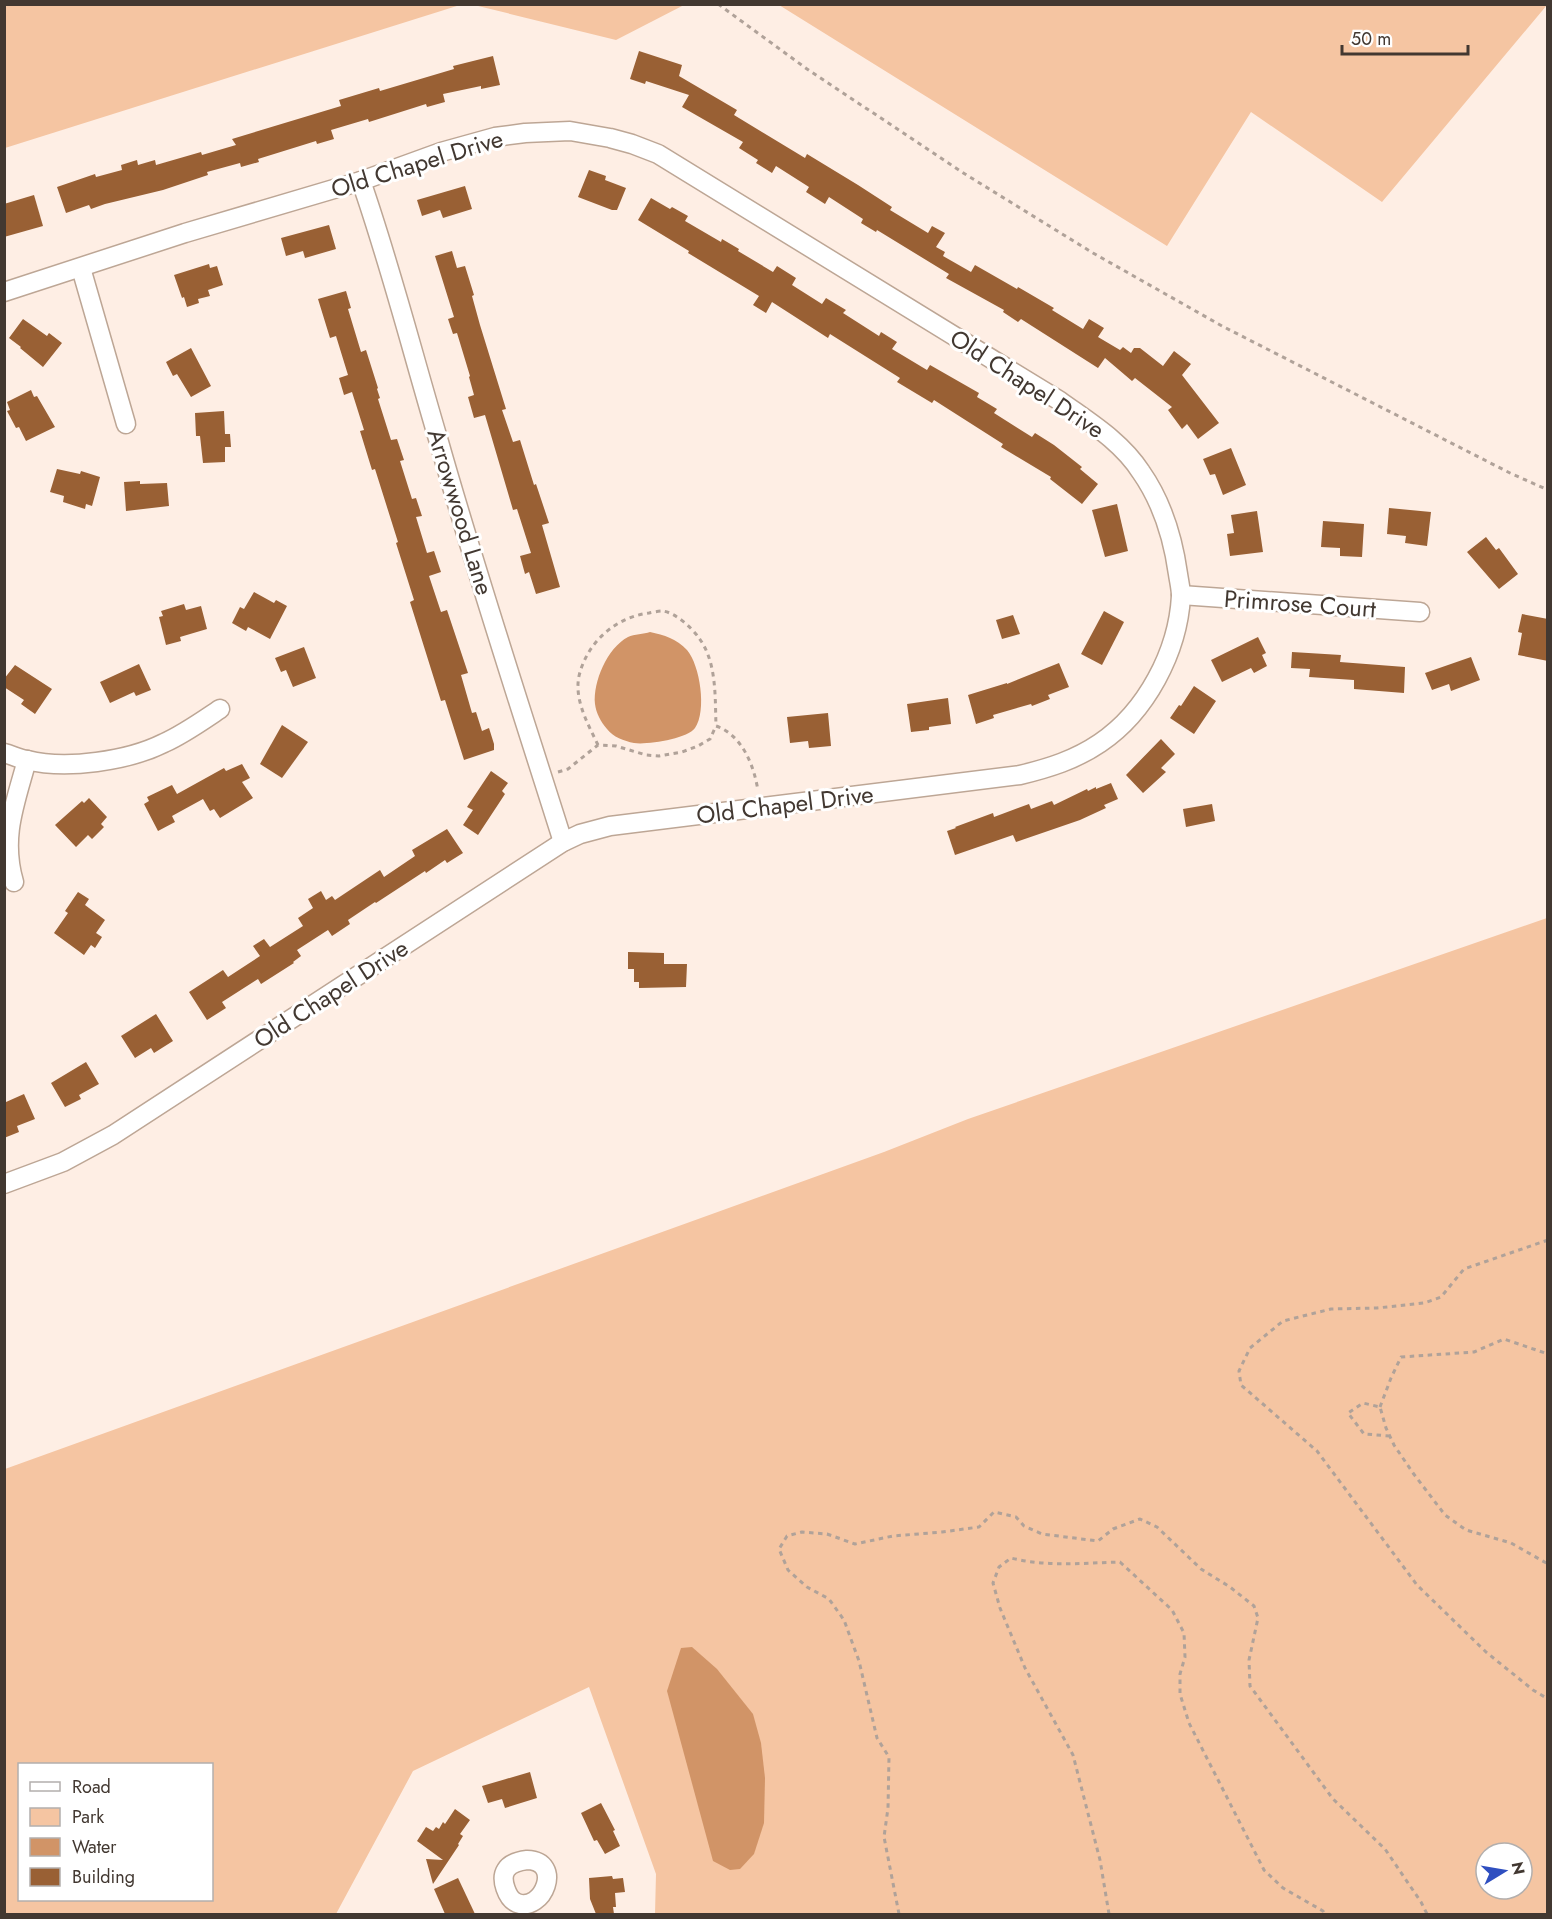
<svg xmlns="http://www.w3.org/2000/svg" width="1552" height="1919" font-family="Jost,sans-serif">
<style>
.green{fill:#f5c5a2;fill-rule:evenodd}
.water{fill:#d19467}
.building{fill:#996034}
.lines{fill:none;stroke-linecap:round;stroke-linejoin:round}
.street-casing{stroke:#bda695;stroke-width:21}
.path{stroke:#b0a299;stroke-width:3;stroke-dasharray:4.5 4.5;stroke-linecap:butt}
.street{stroke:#fff;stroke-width:18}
.labels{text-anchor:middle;stroke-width:6;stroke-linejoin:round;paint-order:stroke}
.street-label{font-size:24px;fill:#423831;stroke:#fff}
</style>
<rect width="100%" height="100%" fill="#feeee4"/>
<g class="green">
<path d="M5,4H460V5L5,148Z"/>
<path d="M474,5L684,4V5L616,40Z"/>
<path d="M779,5H1547L1382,202L1251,112L1167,246Z"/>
<path d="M1547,918V1914H655L656,1874L589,1687L413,1771L336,1914H5V1469L884,1152L968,1119ZM20,1764H212V1900H20ZM1486,1853H1522V1889H1486Z"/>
</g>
<g class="water">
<path d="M650,632C664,635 677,639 687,650C700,665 707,711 695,728C687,739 647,745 634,743C624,741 613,737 607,729C601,722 596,713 595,704C593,682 607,648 628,637C634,634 644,634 650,632Z"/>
<path d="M692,1647L717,1669L753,1714L761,1743L765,1778L764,1823L754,1854L740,1869L730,1870L713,1861L667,1691L681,1648Z"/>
</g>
<g class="building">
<path d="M639,51L682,65L679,76L737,110L734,115L805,158L807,154L858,185L892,207L890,210L928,233L932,226L945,233L936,247L945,252L943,256L971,272L975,265L1017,289L1018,287L1054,308L1052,310L1083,329L1089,319L1104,328L1098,337L1120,350L1123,347L1131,353L1134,348H1140L1163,366L1174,351L1191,364L1182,375L1219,423L1198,439L1187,424L1182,429L1168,410L1172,407L1135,378L1132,381L1105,358L1098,368L1021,319L1018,322L1003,312L1004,310L946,278L949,274L877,230L876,232L861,223L863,219L829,197L825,204L806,192L809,187L776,166L772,173L756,163L758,160L739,148L743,142L682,107L689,95L646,81L645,84L630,79Z"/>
<path d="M493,56L500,85L481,89V86L443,94L445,102L427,107L426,104L369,122L368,119L331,130L334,139L317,144L316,141L258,159L259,162L241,167L240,163L207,172L208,175L163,190L105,204L91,209L89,205L66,213L57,187L95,174L96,177L122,170L121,165L137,160L138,165L155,160L156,165L201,152L202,155L236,145L232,139L341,106L339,100L379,88L380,91L454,69L453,66Z"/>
<path d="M589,170L606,176L605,180L626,188L617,210H612L578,197Z"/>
<path d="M465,186L472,209L443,218L440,210L422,216L417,200Z"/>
<path d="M34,195L43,226L4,237V204Z"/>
<path d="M651,198L670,209L672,207L688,216L685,221L721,242L722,239L739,249L738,251L773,272L777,266L796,278L792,285L822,304L826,298L846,310L843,313L879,336L881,332L897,342L892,349L927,370L930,365L979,393L977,397L997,409L994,413L1032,437L1035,433L1054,445L1082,467L1080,469L1098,484L1082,504L1050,479L1051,477L1001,447L1003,444L934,400L932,403L897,382L900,378L830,334L828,338L772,302L766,313L753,305L759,296L688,253L689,251L638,220Z"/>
<path d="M329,225L336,249L305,258L303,251L286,256L281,238Z"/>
<path d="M452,251L457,268L465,266L474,295L472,296L480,325L506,409L502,410L513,442L520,440L534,485L536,484L549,523L542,525L560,587L536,594L529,572L525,574L520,556L531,553L517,509L513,510L485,415L474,418L468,397L474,395L469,377L470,376L457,333L453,334L448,319L454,317L435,256Z"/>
<path d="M209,264L210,268L217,266L223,285L208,290L210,296L198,299L199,303L187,307L184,297L182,298L174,275Z"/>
<path d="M346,291L351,308L348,309L361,352L366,350L378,388L377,389L380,398L378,399L391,440L397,439L404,460L400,461L412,499L416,498L422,516L416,517L427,553L434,551L441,572L429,576L441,612L447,610L468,673L461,675L472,713L476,712L482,731L489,728L494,744V750L464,760L445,700L441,701L410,602L414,600L396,543L398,542L375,469L372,470L360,431L364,430L352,392L344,395L339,378L348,375L336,336L330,338L318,299Z"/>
<path d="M23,319L47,336L49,333L62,343L43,367L20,348L21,347L9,338Z"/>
<path d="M191,348L211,386L191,397L177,374L173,376L166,362Z"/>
<path d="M31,390L34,397L37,396L55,427L26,441L19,427L16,428L7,411L10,410L7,402Z"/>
<path d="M224,411L225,434H230L231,447H225V462L203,463L200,436H196L195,413Z"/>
<path d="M1231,448L1246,485L1223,495L1215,474L1210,475L1203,459Z"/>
<path d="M57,469L80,474L81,471L100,477L92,506L86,504L85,509L63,502L64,496L50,492Z"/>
<path d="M140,481V484L167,483L169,506L126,511L124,482Z"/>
<path d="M1117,504L1128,551L1105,557L1092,510Z"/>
<path d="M1389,508L1431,512L1427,546L1405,543L1406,536L1387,534Z"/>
<path d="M1257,511L1263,552L1230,556L1227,534L1234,533L1231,515Z"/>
<path d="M1323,521L1364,524L1362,557L1340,556V548L1321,547Z"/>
<path d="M1486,537L1496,550L1499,548L1518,574L1499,589L1467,552Z"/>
<path d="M254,592L274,603L276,600L287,606L270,639L248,627L246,631L232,623L240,607L244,609Z"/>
<path d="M184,604L186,610L201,606L207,629L180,637L181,641L166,645L159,617L163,616L161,611Z"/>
<path d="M1104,611L1124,622L1102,665L1081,654Z"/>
<path d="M1522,614L1548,619V661L1518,655L1522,633L1518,632Z"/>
<path d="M1013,615L1020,634L1002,639L996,620Z"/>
<path d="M1258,637L1266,653L1262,655L1267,666L1254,673L1251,668L1222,682L1211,660Z"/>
<path d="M304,647L316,678L293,687L286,670L281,672L275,658Z"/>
<path d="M1292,652L1341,655L1340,662L1405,667L1404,693L1354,689V680L1309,677L1310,669L1291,668Z"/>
<path d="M1471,657L1480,680L1451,691L1449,684L1432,690L1425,673Z"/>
<path d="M1059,663L1069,687L1048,695L1050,699L1032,706L1031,704L993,715L994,718L976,724L968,695L1007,683V684Z"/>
<path d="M139,664L151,690L136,696L134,692L110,703L100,682Z"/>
<path d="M15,665L52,689L35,714L21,704L24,700L4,687V679Z"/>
<path d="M1194,686L1216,701L1194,734L1170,718L1179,705L1181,706Z"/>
<path d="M948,698L951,724L929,727V730L911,732L907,704Z"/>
<path d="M828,713L831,746L809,748L808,741L790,743L787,717Z"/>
<path d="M282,725L308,742L282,778L260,764Z"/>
<path d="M1161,739L1175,754L1161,768L1166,772L1143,793L1126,775Z"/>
<path d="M242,764L250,778L242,782L253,798L220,818L214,809L210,811L203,799L172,816L175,822L158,831L144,804L149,801L147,797L172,785L177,794L224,768L226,771Z"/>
<path d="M491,771L508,783L502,791L505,794L478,835L463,825L473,810L467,807Z"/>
<path d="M1111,783L1118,799L1104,805L1106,808L1080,820L1016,842L1013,835L955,855L947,831L956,828L955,827L993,813L994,817L1029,804L1031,809L1052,801L1054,805L1087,789L1088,791L1096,787V789Z"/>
<path d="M89,798L107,817L101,824L104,827L92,839L88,835L76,847L55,825L82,801L84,803Z"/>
<path d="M1212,804L1215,821L1186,827L1183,809Z"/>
<path d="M447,829L463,853L447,863L445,860L426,873L425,871L376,903L375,902L348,920L350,924L332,936L328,930L297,950L301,956L293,962L294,963L261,984L258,979L222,1002L226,1008L207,1020L189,992L223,970L228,977L260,956L253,946L264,939L270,947L303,926L298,918L313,908L308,899L321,891L326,900L332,896L335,900L380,870L384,877L415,856L412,850Z"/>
<path d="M78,892L89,899L85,905L105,920L96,933L102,937L95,948L91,945L84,955L54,933L68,913L65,911Z"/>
<path d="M628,952L664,953V964H687L686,987L639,988V982H634V969H628Z"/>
<path d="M156,1014L173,1041L154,1053L151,1048L135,1058L121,1036Z"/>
<path d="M86,1062L99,1084L79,1095L81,1099L65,1107L51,1083Z"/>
<path d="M24,1094L35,1119L17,1126L19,1132L4,1138V1098L6,1102Z"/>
<path d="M530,1772L537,1798L505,1808L502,1799L488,1803L482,1786Z"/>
<path d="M601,1803L615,1830L613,1831L620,1846L605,1854L597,1840L594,1841L581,1813Z"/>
<path d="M455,1809L470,1820L460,1834L463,1836L458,1844L459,1845L433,1884L426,1859L443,1860L417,1841L426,1827L433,1831L436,1827L439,1829L443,1822L445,1824Z"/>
<path d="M612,1876L613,1879L623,1878L625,1892L615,1893L616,1907H613L614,1914H596L590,1899L589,1878Z"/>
<path d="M458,1878L475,1914H445L434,1889Z"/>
</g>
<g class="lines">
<defs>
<g id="street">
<path d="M361,181C391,267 413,355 439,442C477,576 521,709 563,842"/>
<path d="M81,268L126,424"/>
<path d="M4,292L185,233L361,181L441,152L495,137L525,133L570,131L610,138L632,144L658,154L1060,401C1089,422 1121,441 1141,472C1162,502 1173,538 1178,574C1179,581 1181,589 1181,596C1178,652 1146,712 1100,743C1075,760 1049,768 1020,775L610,826L580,834L563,842L113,1135L63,1162L4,1184"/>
<path d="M1181,595L1420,612"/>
<path d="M4,753C12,755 19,759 27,760C66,770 128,761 164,743C184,734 202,721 220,709"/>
<path d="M14,882C1,837 15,804 27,760"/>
<path d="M527,1860C564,1861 543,1913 517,1903C507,1899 500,1879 506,1870C510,1863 519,1861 527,1860Z"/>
</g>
</defs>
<use href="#street" class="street-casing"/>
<g class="path">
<path d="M718,4L807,69L965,174L1093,253L1222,326L1510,473L1548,490"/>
<path d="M598,745C588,724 574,700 579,676C587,642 616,617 649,613C653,612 659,611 663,611C676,613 692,628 699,638C717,662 715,698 716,726"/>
<path d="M558,772L568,769L598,745L616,746L646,755L659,756L682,752L698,746L710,739L716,726C742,735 754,765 758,791"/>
<path d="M1548,1240L1464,1269L1441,1297L1424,1303L1377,1308L1331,1309L1283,1321L1250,1348L1239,1371L1241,1385L1317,1451L1417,1585L1486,1652L1533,1690L1548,1699"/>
<path d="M1380,1407L1391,1378L1401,1357L1474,1352L1504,1339L1548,1354"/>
<path d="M1390,1436L1364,1434L1348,1413L1363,1403L1380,1407L1386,1428L1394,1445L1413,1473L1445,1515L1466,1530L1511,1543L1548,1564"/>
<path d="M899,1914L884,1837L888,1808L889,1757L877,1738L859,1661L844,1620L829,1599L807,1587L788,1570L779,1549L787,1536L802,1532L827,1534L855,1544L893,1536L942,1532L979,1527L994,1512L1016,1517L1024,1526L1042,1534L1098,1541L1113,1529L1140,1519L1157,1527L1201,1569L1230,1587L1254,1606L1258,1618L1249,1660L1250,1686L1333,1799L1385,1849L1421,1902L1427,1914"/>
<path d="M1109,1914L1100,1860L1073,1755L1025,1668L1000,1608L993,1583L999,1567L1011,1558C1047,1567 1083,1563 1120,1562L1172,1610L1184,1633L1185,1657L1180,1674V1694L1189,1723L1264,1870L1283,1888L1323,1911L1324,1914"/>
</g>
<use href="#street" class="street"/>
</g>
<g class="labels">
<g class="street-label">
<text transform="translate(417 164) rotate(-17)" y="8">Old Chapel Drive</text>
<text transform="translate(1027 384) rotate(33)" y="8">Old Chapel Drive</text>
<text transform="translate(460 512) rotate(73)" y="8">Arrowwood Lane</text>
<text transform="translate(1300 604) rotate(4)" y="8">Primrose Court</text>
<text transform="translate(785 805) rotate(-7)" y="8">Old Chapel Drive</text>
<text transform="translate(331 994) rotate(-33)" y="8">Old Chapel Drive</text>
</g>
</g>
<rect width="1552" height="1919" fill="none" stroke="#423831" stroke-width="12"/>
<rect x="18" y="1763" width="195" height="138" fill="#ffffff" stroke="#b3afad" stroke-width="1.5"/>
<rect x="30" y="1782" width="30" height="9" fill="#ffffff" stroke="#b3afad" stroke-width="1.5"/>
<text x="72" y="1793" font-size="18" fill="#423831">Road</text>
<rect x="30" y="1808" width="30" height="18" fill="#f5c5a2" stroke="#b3afad" stroke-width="1.5"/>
<text x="72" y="1823" font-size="18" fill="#423831">Park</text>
<rect x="30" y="1838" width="30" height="18" fill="#d19467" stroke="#b3afad" stroke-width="1.5"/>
<text x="72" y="1853" font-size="18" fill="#423831">Water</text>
<rect x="30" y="1868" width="30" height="18" fill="#996034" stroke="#b3afad" stroke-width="1.5"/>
<text x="72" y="1883" font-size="18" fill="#423831">Building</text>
<g transform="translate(1504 1871) rotate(79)"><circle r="28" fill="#ffffff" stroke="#b3afad" stroke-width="1.5"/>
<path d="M0-4.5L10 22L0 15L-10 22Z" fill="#2f4fc0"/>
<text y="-9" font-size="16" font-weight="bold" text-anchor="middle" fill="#423831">N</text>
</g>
<path d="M1342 45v9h126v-9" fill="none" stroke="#423831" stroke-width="3"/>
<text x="1351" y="45" font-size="18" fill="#423831" stroke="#ffffff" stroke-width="4.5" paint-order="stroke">50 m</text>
</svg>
